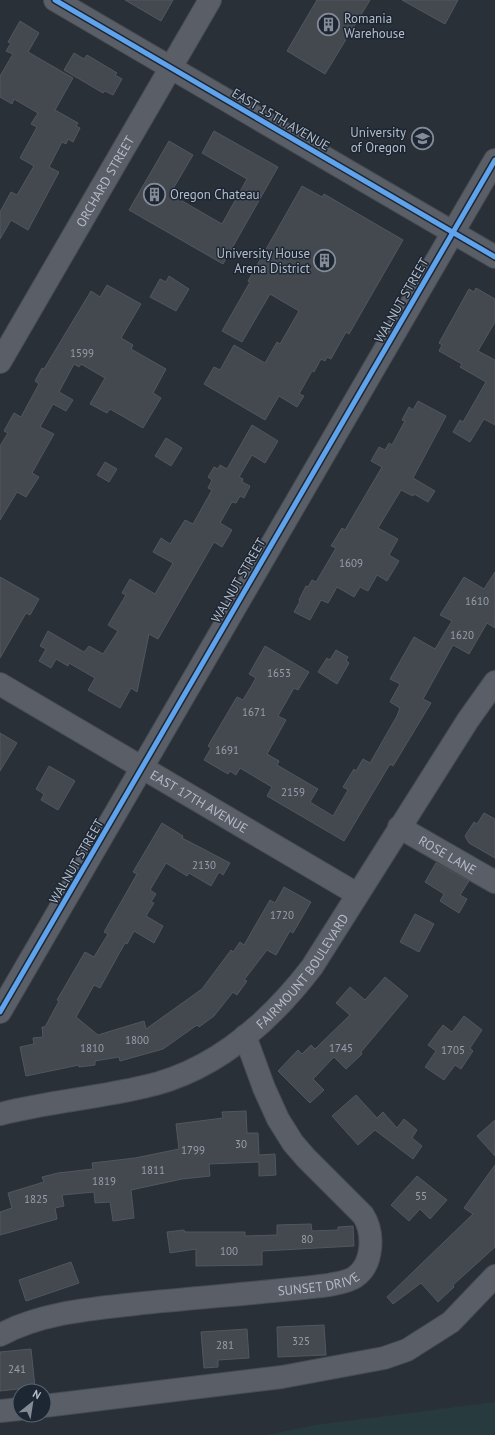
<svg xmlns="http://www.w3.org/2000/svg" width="495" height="1435" font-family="'PT Sans',sans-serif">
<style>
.green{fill:#273a3e}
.building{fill:#444950;stroke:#52575f}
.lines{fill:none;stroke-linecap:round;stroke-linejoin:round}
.minor-casing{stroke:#484c53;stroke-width:24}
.minor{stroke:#5a5e66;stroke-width:22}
.cycleway-casing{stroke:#1d2633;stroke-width:8}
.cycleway{stroke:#60a3ed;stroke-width:5}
.labels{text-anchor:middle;stroke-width:3;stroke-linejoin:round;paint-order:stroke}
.number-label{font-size:11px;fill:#989fab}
.poi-label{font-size:13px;fill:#b4bcc9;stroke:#1d2633;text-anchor:start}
.street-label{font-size:13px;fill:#b4bcc9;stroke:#1d2633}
</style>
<rect width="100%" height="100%" fill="#2a3038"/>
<path class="green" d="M495,1402V1435H267L315,1425Z"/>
<g class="building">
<path d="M125,0H173L161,21Z"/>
<path d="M317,0H370L325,74L287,51Z"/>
<path d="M402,0H458L445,24Z"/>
<path d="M20,21L39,33L28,52L73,78L55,110L78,123L76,126L80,128L73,142L68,139L66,144L62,142L49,167L59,172L28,230L11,220L0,239V212L11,192L17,195L34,166L20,158L37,127L31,124L38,113L14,99L12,104L0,97V76L13,54L6,51L11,43L8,42Z"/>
<path d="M74,53L84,59L87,55L117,73L115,75L122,79L113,95L105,91L103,93L64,70Z"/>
<path d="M214,131L278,167L223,264L129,210L169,141L193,155L170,194L222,224L247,179L202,153Z"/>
<path d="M302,186L322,197L324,194L403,240L349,334L346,332L331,359L327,357L325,361L321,359L314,372L312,371L299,394L304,396L297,407L279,396L265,420L204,384L214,367L220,370L234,345L265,363L277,342L280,344L299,311L270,294L242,342L222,331L250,282L248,281Z"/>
<path d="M169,276L189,289L176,311L150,297L160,279L166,282Z"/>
<path d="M107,285L141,304L121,338L133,345L131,349L166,369L153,393L161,398L143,428L110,409L107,413L90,404L105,378L81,364L79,367L74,364L59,392L73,400L66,411L53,404L40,427L54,434L32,473L39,477L26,497L17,492L0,520V446L8,433L4,431L14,413L21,417L39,384L35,381L42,368L44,369L91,291L100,297Z"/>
<path d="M476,288L495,299V322L478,351L495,360V425L484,419L470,442L453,432L460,420L463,422L486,382L460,367L462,364L439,351L442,345L439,343L469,289L474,292Z"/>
<path d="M418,401L446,416L413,478L435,491L428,502L414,494L413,496L401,490L378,528L398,539L389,555L399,561L387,581L377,575L368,591L360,587L354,597L337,587L328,603L321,600L310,620L294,612L300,601L299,600L306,586L308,587L312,580L316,582L336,548L331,546L342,528L345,530L382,467L371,461L379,447L385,450L389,443L392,445L405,421L402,420L409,407L413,410Z"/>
<path d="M252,425L278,441L265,463L252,455L239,477L243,479L242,482L250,486L244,498L240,496L236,503L232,502L220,523L232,530L222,547L214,542L158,639L149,634L137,692L131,688L120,708L88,690L95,678L69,663L68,666L56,659L51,668L39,661L46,649L40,646L48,631L84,652L89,646L103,654L118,631L108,625L126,595L122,593L130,579L155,594L173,563L153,552L161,538L170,544L185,520L193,524L212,490L208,488L212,480L208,477L214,467L218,469L220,465L227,469Z"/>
<path d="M166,438L182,448L171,466L155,456Z"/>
<path d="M105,462L117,469L109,482L97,475Z"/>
<path d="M495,572V628L487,623L469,654L453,645L423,699L431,703L393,766L390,764L344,841L267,796L272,787L240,768L236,775L230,771L228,774L204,760L211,748L208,746L237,697L243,700L256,678L249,674L265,646L309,672L298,690L294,688L278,716L286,720L267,754L279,761L277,765L318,789L310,802L333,816L348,790L343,787L354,769L356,771L363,759L370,763L397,716L400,708L390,702L400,684L390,679L414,637L435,649L452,621L440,615L464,577L484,589Z"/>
<path d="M0,577L39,599L30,615L26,613L0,658Z"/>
<path d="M336,650L348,657L346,660L349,663L337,684L318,672L327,658L330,660Z"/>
<path d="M0,733L17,743L0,771Z"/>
<path d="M49,766L75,781L58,810L41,800L44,794L36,789Z"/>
<path d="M484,813L495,819V858L469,843L465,836L474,822L477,824Z"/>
<path d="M162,823L183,836L182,838L230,863L223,875L219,872L211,886L189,873L187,876L166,863L150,890L156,894L151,902L154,903L146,916L163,926L154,943L134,931L127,944L125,943L100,988L94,985L76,1017L98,1035L144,1021L146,1029L202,989L231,950L233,952L240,942L244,945L270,900L275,903L284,887L311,902L293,933L290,931L276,955L267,950L244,980L247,981L237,995L233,992L214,1016L199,1027L197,1025L163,1049L120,1061L119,1057L95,1061V1065L79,1067V1065L26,1076L20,1047L34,1044L33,1038L43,1037L42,1027H45L59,1001L57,1000L85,952L94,957L108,934L104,932L137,874L133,872Z"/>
<path d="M436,863L469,881L460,895L467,899L459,913L440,901L444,894L425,882Z"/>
<path d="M415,914L434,924L419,952L400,942Z"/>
<path d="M385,977L408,996L361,1052L362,1054L346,1069L334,1057L313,1079L324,1090L310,1103L278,1071L298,1050L302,1054L311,1045L315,1049L350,1015L336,1003L350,987L365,1000Z"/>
<path d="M464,1016L482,1030L470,1048L473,1051L461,1069L455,1065L444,1080L425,1067L436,1051L428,1045L443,1025L452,1032Z"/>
<path d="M356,1095L377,1118L383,1112L397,1128L404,1119L417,1130L412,1138L422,1146L413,1159L375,1130L358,1145L332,1116Z"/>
<path d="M246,1111L247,1133H258L259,1155L275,1154L276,1175L259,1176V1162L209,1164L210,1176L182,1179L131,1190L134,1218L113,1221L110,1202L95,1203L94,1192L62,1195L64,1206L55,1208L57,1219L0,1235V1212L12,1208L8,1193L44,1182L42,1177L58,1173L93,1169L92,1163L135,1158L179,1149L176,1124L223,1118L222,1112Z"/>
<path d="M495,1120V1156L477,1136Z"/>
<path d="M495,1165V1247L453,1285L454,1287L438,1302L421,1283L393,1304L387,1297L473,1214L464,1208Z"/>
<path d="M417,1176L447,1200L430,1219L420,1209L409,1221L391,1205Z"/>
<path d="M311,1224L312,1231L338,1230V1227L353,1226L354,1246L262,1251V1265L196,1266V1249L170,1253L167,1232L184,1230L185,1232H245V1236L277,1235V1225Z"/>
<path d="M71,1262L79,1283L26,1301L19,1280Z"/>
<path d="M324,1325L326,1355L278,1357L277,1327Z"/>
<path d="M247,1329L249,1358L218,1360V1367L204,1368L201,1332Z"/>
<path d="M31,1349L35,1387L0,1391V1352Z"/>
</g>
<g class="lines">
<defs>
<g id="minor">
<path d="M55,0L495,257"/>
<path id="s1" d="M0,362L210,0"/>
<path id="s2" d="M0,684L357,894"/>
<path id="s3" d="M399,827L495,882"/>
<path d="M0,1012L495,160"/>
<path id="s4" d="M0,1114C47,1102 96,1098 143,1087C214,1072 269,1023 312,967L468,720L495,682"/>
<path id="s5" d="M0,1335C41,1313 90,1309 135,1304C200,1297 264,1293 329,1285C337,1283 348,1282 355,1277C374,1264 374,1232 363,1215L306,1158L293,1143L278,1119L264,1088L245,1036"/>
<path d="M44,1406L282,1377L384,1358L407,1350L451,1322L495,1276"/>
<path d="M0,1411L20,1409"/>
</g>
</defs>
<use href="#minor" class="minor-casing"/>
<use href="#minor" class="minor"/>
<defs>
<g id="cycleway">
<path d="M55,0L495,257"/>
<path d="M0,1012L495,160"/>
</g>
</defs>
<use href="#cycleway" class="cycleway-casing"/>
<use href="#cycleway" class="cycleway"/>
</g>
<defs>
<symbol id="building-ring" viewBox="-11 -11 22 22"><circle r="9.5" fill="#1d2633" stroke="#848b96" stroke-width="1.5"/><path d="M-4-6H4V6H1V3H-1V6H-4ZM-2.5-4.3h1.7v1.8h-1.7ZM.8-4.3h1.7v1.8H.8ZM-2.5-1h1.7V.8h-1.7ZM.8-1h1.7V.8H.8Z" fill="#848b96"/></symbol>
<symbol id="university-ring" viewBox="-11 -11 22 22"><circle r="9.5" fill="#1d2633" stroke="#848b96" stroke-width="1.5"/><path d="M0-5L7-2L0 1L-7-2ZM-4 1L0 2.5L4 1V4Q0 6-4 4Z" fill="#848b96"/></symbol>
</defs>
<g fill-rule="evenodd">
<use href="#building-ring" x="316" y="12" width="25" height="25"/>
<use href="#university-ring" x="410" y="126" width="25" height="25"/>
<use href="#building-ring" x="142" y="182" width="25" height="25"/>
<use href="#building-ring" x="312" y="248" width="25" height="25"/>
</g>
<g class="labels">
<g class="number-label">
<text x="82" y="357">1599</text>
<text x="351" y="567">1609</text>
<text x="477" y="605">1610</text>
<text x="462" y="639">1620</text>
<text x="279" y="677">1653</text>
<text x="254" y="716">1671</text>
<text x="227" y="754">1691</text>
<text x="293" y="796">2159</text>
<text x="204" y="869">2130</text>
<text x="282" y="919">1720</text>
<text x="137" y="1044">1800</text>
<text x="92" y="1052">1810</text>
<text x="341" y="1052">1745</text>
<text x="453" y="1054">1705</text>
<text x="241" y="1148">30</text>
<text x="193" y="1154">1799</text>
<text x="153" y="1174">1811</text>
<text x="104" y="1185">1819</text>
<text x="421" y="1200">55</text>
<text x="36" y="1203">1825</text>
<text x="307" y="1243">80</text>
<text x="229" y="1255">100</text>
<text x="301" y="1345">325</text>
<text x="225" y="1349">281</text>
<text x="17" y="1373">241</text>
</g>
<g class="poi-label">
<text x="344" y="23">Romania<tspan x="344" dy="15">Warehouse</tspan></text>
<text x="406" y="137" text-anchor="end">University<tspan x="406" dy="15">of Oregon</tspan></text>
<text x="170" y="199">Oregon Chateau</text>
<text x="310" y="258" text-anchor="end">University House<tspan x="310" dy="15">Arena District</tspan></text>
</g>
<g class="street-label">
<text transform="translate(281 119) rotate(30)" y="5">EAST 15TH AVENUE</text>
<text dy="5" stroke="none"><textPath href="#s1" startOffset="209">ORCHARD STREET</textPath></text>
<text transform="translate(401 300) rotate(-60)" y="5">WALNUT STREET</text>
<text transform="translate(238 580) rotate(-60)" y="5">WALNUT STREET</text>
<text dy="5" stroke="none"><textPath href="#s2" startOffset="231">EAST 17TH AVENUE</textPath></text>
<text dy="5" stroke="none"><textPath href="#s3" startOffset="56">ROSE LANE</textPath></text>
<text transform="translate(76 861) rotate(-60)" y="5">WALNUT STREET</text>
<text dy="5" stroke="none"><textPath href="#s4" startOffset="348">FAIRMOUNT BOULEVARD</textPath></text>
<text dy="5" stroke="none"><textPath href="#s5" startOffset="324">SUNSET DRIVE</textPath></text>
</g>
</g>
<g transform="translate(32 1403) rotate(30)"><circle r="19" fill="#1d2633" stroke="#59626f"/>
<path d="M0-3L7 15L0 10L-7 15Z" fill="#848b96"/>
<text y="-6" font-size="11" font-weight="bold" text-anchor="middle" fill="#b4bcc9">N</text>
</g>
</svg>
